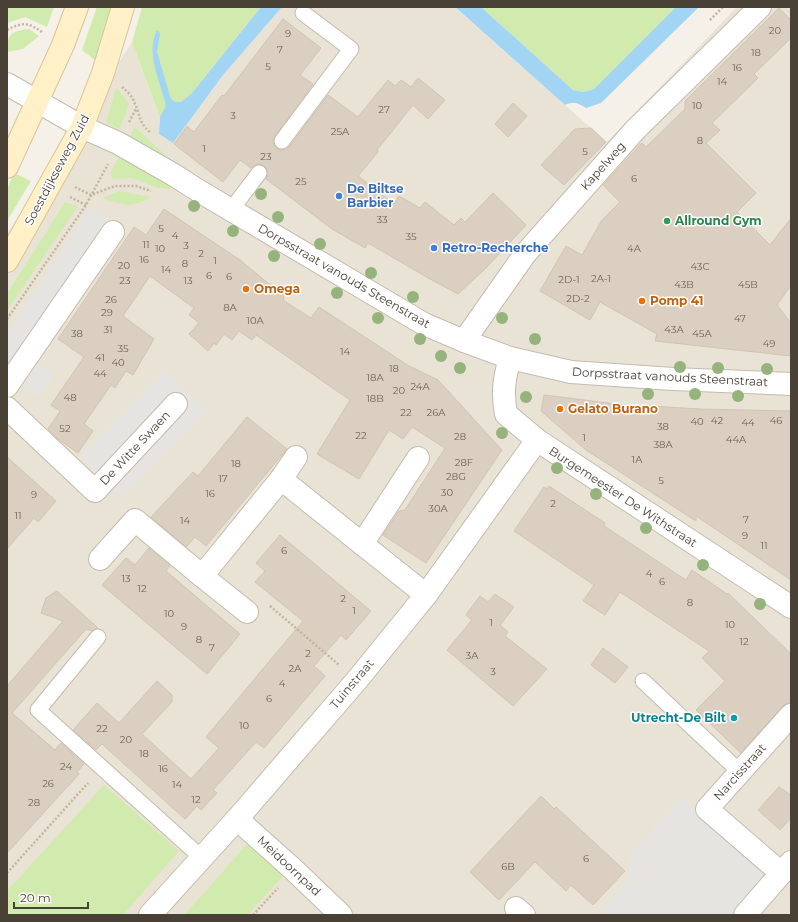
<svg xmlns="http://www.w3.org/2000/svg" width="798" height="922" font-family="Montserrat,sans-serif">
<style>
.residential{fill:#e9e3d6}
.green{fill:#d1ebaf}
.parking{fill:#e6e4e0}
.water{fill:#a2d4f4}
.building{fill:#dacfc0;stroke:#d2c4b0}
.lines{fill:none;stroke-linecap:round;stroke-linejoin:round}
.lane-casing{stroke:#c4bbad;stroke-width:17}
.street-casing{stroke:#c4bbad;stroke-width:24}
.secondary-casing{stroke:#d7c596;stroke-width:24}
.path{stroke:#c4b49b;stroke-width:2.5;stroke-dasharray:2 2;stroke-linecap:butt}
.lane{stroke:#fff;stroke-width:15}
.street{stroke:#fff;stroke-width:22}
.secondary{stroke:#fff0c8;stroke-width:22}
.tree{fill:#96b27d}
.shop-dot{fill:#3f7fe0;stroke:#fff;stroke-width:1.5}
.leisure-dot{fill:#2e9e5b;stroke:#fff;stroke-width:1.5}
.food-dot{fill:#e8710a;stroke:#fff;stroke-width:1.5}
.culture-dot{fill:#0f9aa8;stroke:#fff;stroke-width:1.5}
.labels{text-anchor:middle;stroke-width:3;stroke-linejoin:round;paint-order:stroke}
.number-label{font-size:10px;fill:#6d6458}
.street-label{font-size:12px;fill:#494136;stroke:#fff}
.shop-label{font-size:12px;font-weight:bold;fill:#366cbe;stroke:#fff;text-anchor:start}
.leisure-label{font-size:12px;font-weight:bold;fill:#27864d;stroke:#fff;text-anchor:start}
.food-label{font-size:12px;font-weight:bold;fill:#c56008;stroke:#fff;text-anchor:start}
.culture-label{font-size:12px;font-weight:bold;fill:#0d838f;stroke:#fff;text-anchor:end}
</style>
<rect width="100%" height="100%" fill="#f5f1e8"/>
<path class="residential" d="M282,7H454L607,142L737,7H791V915H7V234L132,42L160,117L159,134L173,143L223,75Z"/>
<g class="green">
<path d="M7,7H54L47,27L25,17L7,23Z"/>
<path d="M97,7H112L96,61L82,50Z"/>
<path d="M142,7H261L192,93L182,102L160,117L132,42Z"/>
<path d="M481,7H676L594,89L583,92L573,90Z"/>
<path d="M29,29L39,36L23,49L7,52C7,34 11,31 29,29Z"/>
<path d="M116,88L129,103L127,111L119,130L106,122Z"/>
<path d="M135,127L179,168L129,138Z"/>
<path d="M120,155L178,186L169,189L158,188L132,178L112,179L111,172Z"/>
<path d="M14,173L31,181L7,221V189Z"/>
<path d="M119,191L151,197C130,209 124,205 102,198Z"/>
<path d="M65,202L78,206L7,311V294Z"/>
<path d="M104,785L179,851L123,915H7V891Z"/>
<path d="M249,842L285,874L248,915H184Z"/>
</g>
<g class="parking">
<path d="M91,207L125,231L37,362L54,375L39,397L7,375V334Z"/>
<path d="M165,370L207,411L122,498L80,457Z"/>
<path d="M682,797L772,877L738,915H599L629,881L630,854Z"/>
</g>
<g class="water">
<path d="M261,7H282L223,75L173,143L159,134L160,117L166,106C161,82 145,55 157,30L160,33L157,52L171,99L175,102H181L192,93Z"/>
<path d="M455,7H481L573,90L583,92L594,89L676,7H699L601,103L586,108C578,103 574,101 565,105Z"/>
</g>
<g class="building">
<path d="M779,8L791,20V38L754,74L758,78L712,123L720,130L706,143L756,193L737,212L770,245L791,218V285L777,305L791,323V356L655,341L657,334L600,302L590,320L540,291L566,246L582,255L602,220L620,202L603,185L642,143L646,147L685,109V101Z"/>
<path d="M283,19L321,48L300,75L313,84L275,136L273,140L274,145L276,148L281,150L286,149L289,147L328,95L358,117L388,80L395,86L401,80L411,87L418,78L445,100L428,119L413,105L377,150L378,152L358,176L394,204L399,196L420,208L425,202L454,225L461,218L465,222L493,193L526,225L486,268L458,294L430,279L368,243L365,248L332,229L266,179L268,174L267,169L264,166L260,164L256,165L251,168L240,160L223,182L174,144L187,126L194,132L222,95L224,96Z"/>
<path d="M513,103L527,116L508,137L495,124Z"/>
<path d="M591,128L606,142L564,185L541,165L575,129Z"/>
<path d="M164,209L240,260L274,288H276L283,293L284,301L311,318L319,307L409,366L438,380L502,450L426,563L383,535L399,511L405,510L445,448L412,427L403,439L389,430L359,479L317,454L350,400L256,335L252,340L239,331L232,340L224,334L216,345L214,343L208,351L189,334L199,323L189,315L194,308L150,276L123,316L154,339L133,375L126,371L115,388L111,385L84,424L93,431L78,453L58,439L48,429L60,411L51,405L84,357L58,339L134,227L146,235Z"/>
<path d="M544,395L648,408L649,406L700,409L791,411V580L696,516V521L586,450L541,411Z"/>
<path d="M247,417L287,449L206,546L195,537L186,547L151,517L193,472L198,476Z"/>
<path d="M7,457L56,501L38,522L34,518L7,549Z"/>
<path d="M549,486L605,523L604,526L686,580L692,570L727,594L728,593L791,654V703H787L782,707L741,753L696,710L725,681L702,658L709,651L620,592L605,615L583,601L594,585L514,531L544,487L547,489Z"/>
<path d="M280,535L371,611L346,640L341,635L314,666L325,676L264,748L256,742L213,790L217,793L201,810L197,806L185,819L102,744L96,750L73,730L97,703L119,723L157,681L172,695V702L142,734L191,779L219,748L206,737L303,621L255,582L265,571L256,563Z"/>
<path d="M149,548L170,566L166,571L240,634L207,674L102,585L126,558L135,565Z"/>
<path d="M57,591L98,628L92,631L86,629L12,713L55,750L61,743L84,764L77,772L79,774L7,853V686L63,621L41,613L46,598Z"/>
<path d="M495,594L514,607L500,625L508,632L505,636L547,669L513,706L447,650L472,620L466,615L480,596L488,602Z"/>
<path d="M603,648L628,667L615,683L591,665Z"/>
<path d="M779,787L791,795V818L780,830L758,810Z"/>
<path d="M541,796L554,809L556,807L625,871L593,905L571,885L566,891L535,862L499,900L470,872Z"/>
</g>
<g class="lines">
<defs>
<g id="lane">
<path d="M282,141L351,49L303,13"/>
<path d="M231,210L259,173"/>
<path d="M98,637L38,710L202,858"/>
<path d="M643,681L740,772"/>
</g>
<g id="street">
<path d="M7,84L82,127L118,143L174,175L199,191L424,324L464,341L510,358L571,372L673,379L791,384"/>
<path d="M464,341L525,254L635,130L760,7"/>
<path d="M510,358C504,379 502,392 506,414L537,440L791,607"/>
<path d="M7,386L113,232"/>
<path d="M7,408L95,491L176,404"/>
<path d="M281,479L296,457"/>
<path d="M362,544L418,458"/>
<path d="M100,559L135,520L202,576L281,479L426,595"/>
<path d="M202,576L247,612"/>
<path d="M237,819L294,870L341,915"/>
<path d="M781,873L707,809L791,715"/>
<path d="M516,908L524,915"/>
<path d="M150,915L237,819L357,680L426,595L537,440"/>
<path d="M745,915L791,862"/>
</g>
<g id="secondary">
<path d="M7,167L63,45L77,7"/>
<path d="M7,261L82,127L103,73L123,7"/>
</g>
</defs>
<use href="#lane" class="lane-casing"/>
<use href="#street" class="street-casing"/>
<use href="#secondary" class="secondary-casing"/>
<g class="path">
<path d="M710,20L723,7"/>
<path d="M7,30C23,22 27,22 42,32"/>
<path d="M122,87C127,91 132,96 134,102C141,115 137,121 150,132"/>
<path d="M129,122L136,109"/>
<path d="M75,187L91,195L115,186H136L151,191"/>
<path d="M70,197L86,205"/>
<path d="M7,319L86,205L108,164"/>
<path d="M270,606L339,665"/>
<path d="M7,873L88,783"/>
<path d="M253,915L278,888"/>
</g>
<use href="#lane" class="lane"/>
<use href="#street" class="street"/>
<use href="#secondary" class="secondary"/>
</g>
<g class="tree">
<circle cx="261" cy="194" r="6"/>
<circle cx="194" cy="206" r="6"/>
<circle cx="278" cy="217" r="6"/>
<circle cx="233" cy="231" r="6"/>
<circle cx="320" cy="244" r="6"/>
<circle cx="274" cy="256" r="6"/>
<circle cx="371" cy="273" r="6"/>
<circle cx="337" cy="293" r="6"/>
<circle cx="413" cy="297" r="6"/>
<circle cx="378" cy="318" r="6"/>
<circle cx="502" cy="318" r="6"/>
<circle cx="420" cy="339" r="6"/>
<circle cx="535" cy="339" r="6"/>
<circle cx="441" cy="356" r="6"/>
<circle cx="680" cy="367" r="6"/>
<circle cx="460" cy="368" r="6"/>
<circle cx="718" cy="368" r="6"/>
<circle cx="767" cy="369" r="6"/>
<circle cx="648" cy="394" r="6"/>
<circle cx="695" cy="394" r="6"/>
<circle cx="738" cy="396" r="6"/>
<circle cx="526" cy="397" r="6"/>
<circle cx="502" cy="433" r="6"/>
<circle cx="557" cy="468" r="6"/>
<circle cx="596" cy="494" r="6"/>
<circle cx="646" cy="528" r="6"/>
<circle cx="703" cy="565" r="6"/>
<circle cx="760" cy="604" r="6"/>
</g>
<g class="shop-dot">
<circle cx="339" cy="196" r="4"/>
<circle cx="434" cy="248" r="4"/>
</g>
<circle class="leisure-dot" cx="667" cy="221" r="4"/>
<g class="food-dot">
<circle cx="246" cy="289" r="4"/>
<circle cx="642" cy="301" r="4"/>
<circle cx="560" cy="409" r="4"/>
</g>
<circle class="culture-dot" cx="734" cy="718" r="4"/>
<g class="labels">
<g class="number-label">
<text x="775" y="34">20</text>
<text x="288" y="37">9</text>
<text x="280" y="53">7</text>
<text x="756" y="56">18</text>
<text x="268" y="70">5</text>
<text x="737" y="71">16</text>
<text x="722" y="85">14</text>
<text x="697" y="109">10</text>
<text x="384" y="113">27</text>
<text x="233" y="119">3</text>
<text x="340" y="135">25A</text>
<text x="700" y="144">8</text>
<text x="204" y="152">1</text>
<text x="585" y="155">5</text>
<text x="266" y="160">23</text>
<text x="634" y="182">6</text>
<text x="301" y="185">25</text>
<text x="382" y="223">33</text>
<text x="161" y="232">5</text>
<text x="175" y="239">4</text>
<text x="411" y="240">35</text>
<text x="146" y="248">11</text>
<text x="186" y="249">3</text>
<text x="160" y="252">10</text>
<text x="634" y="252">4A</text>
<text x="201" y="257">2</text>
<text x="144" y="263">16</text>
<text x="215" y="264">1</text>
<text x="185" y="267">8</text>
<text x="124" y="269">20</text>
<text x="700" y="270">43C</text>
<text x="166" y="273">14</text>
<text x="209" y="279">6</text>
<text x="229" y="280">6</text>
<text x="601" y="282">2A-1</text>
<text x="569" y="283">2D-1</text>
<text x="125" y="284">23</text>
<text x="188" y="284">13</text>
<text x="684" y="288">43B</text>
<text x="748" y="288">45B</text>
<text x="578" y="302">2D-2</text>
<text x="111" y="303">26</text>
<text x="230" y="311">8A</text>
<text x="107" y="316">29</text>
<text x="740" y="322">47</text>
<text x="255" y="324">10A</text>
<text x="108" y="333">31</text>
<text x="674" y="333">43A</text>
<text x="77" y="337">38</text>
<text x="702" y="337">45A</text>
<text x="769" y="347">49</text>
<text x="123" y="352">35</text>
<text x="345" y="355">14</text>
<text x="100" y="361">41</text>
<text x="118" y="366">40</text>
<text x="394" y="372">18</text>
<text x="100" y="377">44</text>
<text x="375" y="381">18A</text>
<text x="420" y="390">24A</text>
<text x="399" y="394">20</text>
<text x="70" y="401">48</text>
<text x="375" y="402">18B</text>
<text x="406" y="416">22</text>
<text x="436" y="416">26A</text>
<text x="717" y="424">42</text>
<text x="776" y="424">46</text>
<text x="697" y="425">40</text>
<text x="748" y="426">44</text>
<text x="663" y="430">38</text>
<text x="65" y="432">52</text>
<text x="361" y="439">22</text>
<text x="460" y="440">28</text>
<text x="584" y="441">1</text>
<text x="736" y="443">44A</text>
<text x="663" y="448">38A</text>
<text x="637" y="463">1A</text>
<text x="464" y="466">28F</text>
<text x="236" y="467">18</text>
<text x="456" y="480">28G</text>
<text x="223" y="482">17</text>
<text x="661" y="484">5</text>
<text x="447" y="496">30</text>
<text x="210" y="497">16</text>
<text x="34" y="498">9</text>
<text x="553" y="507">2</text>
<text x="438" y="512">30A</text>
<text x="18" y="519">11</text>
<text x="746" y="523">7</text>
<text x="185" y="524">14</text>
<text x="745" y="539">9</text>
<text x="764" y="549">11</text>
<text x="284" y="554">6</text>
<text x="649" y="577">4</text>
<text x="126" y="582">13</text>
<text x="662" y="585">6</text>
<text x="142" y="592">12</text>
<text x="343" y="602">2</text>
<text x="690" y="606">8</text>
<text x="354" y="614">1</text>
<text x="169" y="617">10</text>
<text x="491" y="626">1</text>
<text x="730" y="628">10</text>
<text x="184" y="630">9</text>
<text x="199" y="643">8</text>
<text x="744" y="645">12</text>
<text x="212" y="651">7</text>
<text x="308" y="657">2</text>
<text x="472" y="659">3A</text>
<text x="295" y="672">2A</text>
<text x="493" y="675">3</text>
<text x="282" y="687">4</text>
<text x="269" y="702">6</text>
<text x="244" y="729">10</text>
<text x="102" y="732">22</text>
<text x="126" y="743">20</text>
<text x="144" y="757">18</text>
<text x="66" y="770">24</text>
<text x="163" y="772">16</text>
<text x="48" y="787">26</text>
<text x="177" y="788">14</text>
<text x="196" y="803">12</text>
<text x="34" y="806">28</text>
<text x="586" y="862">6</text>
<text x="508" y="870">6B</text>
</g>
<g class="street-label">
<text transform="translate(603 166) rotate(-48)" y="4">Kapelweg</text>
<text transform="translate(57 170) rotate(-62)" y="4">Soestdijkseweg Zuid</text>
<text transform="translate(344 276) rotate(30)" y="4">Dorpsstraat vanouds Steenstraat</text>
<text transform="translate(670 377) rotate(3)" y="4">Dorpsstraat vanouds Steenstraat</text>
<text transform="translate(135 448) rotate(-47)" y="4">De Witte Swaen</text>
<text transform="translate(623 497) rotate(33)" y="4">Burgemeester De Withstraat</text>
<text transform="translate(352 684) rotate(-50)" y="4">Tuinstraat</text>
<text transform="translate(740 772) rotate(-48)" y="4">Narcisstraat</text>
<text transform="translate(289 866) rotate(43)" y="4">Meidoornpad</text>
</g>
<g class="shop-label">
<text x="347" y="193">De Biltse<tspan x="347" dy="14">Barbier</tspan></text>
<text x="442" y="252">Retro-Recherche</text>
</g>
<g class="leisure-label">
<text x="675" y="225">Allround Gym</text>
</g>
<g class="food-label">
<text x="254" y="293">Omega</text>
<text x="650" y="305">Pomp 41</text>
<text x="568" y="413">Gelato Burano</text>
</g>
<g class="culture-label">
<text x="726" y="722">Utrecht-De Bilt</text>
</g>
</g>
<rect width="798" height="922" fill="none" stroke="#494136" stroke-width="16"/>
<path d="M14 902v6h74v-6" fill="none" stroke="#494136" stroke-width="2"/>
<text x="20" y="902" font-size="12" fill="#494136" stroke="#ffffff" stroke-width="3" paint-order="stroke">20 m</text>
</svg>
